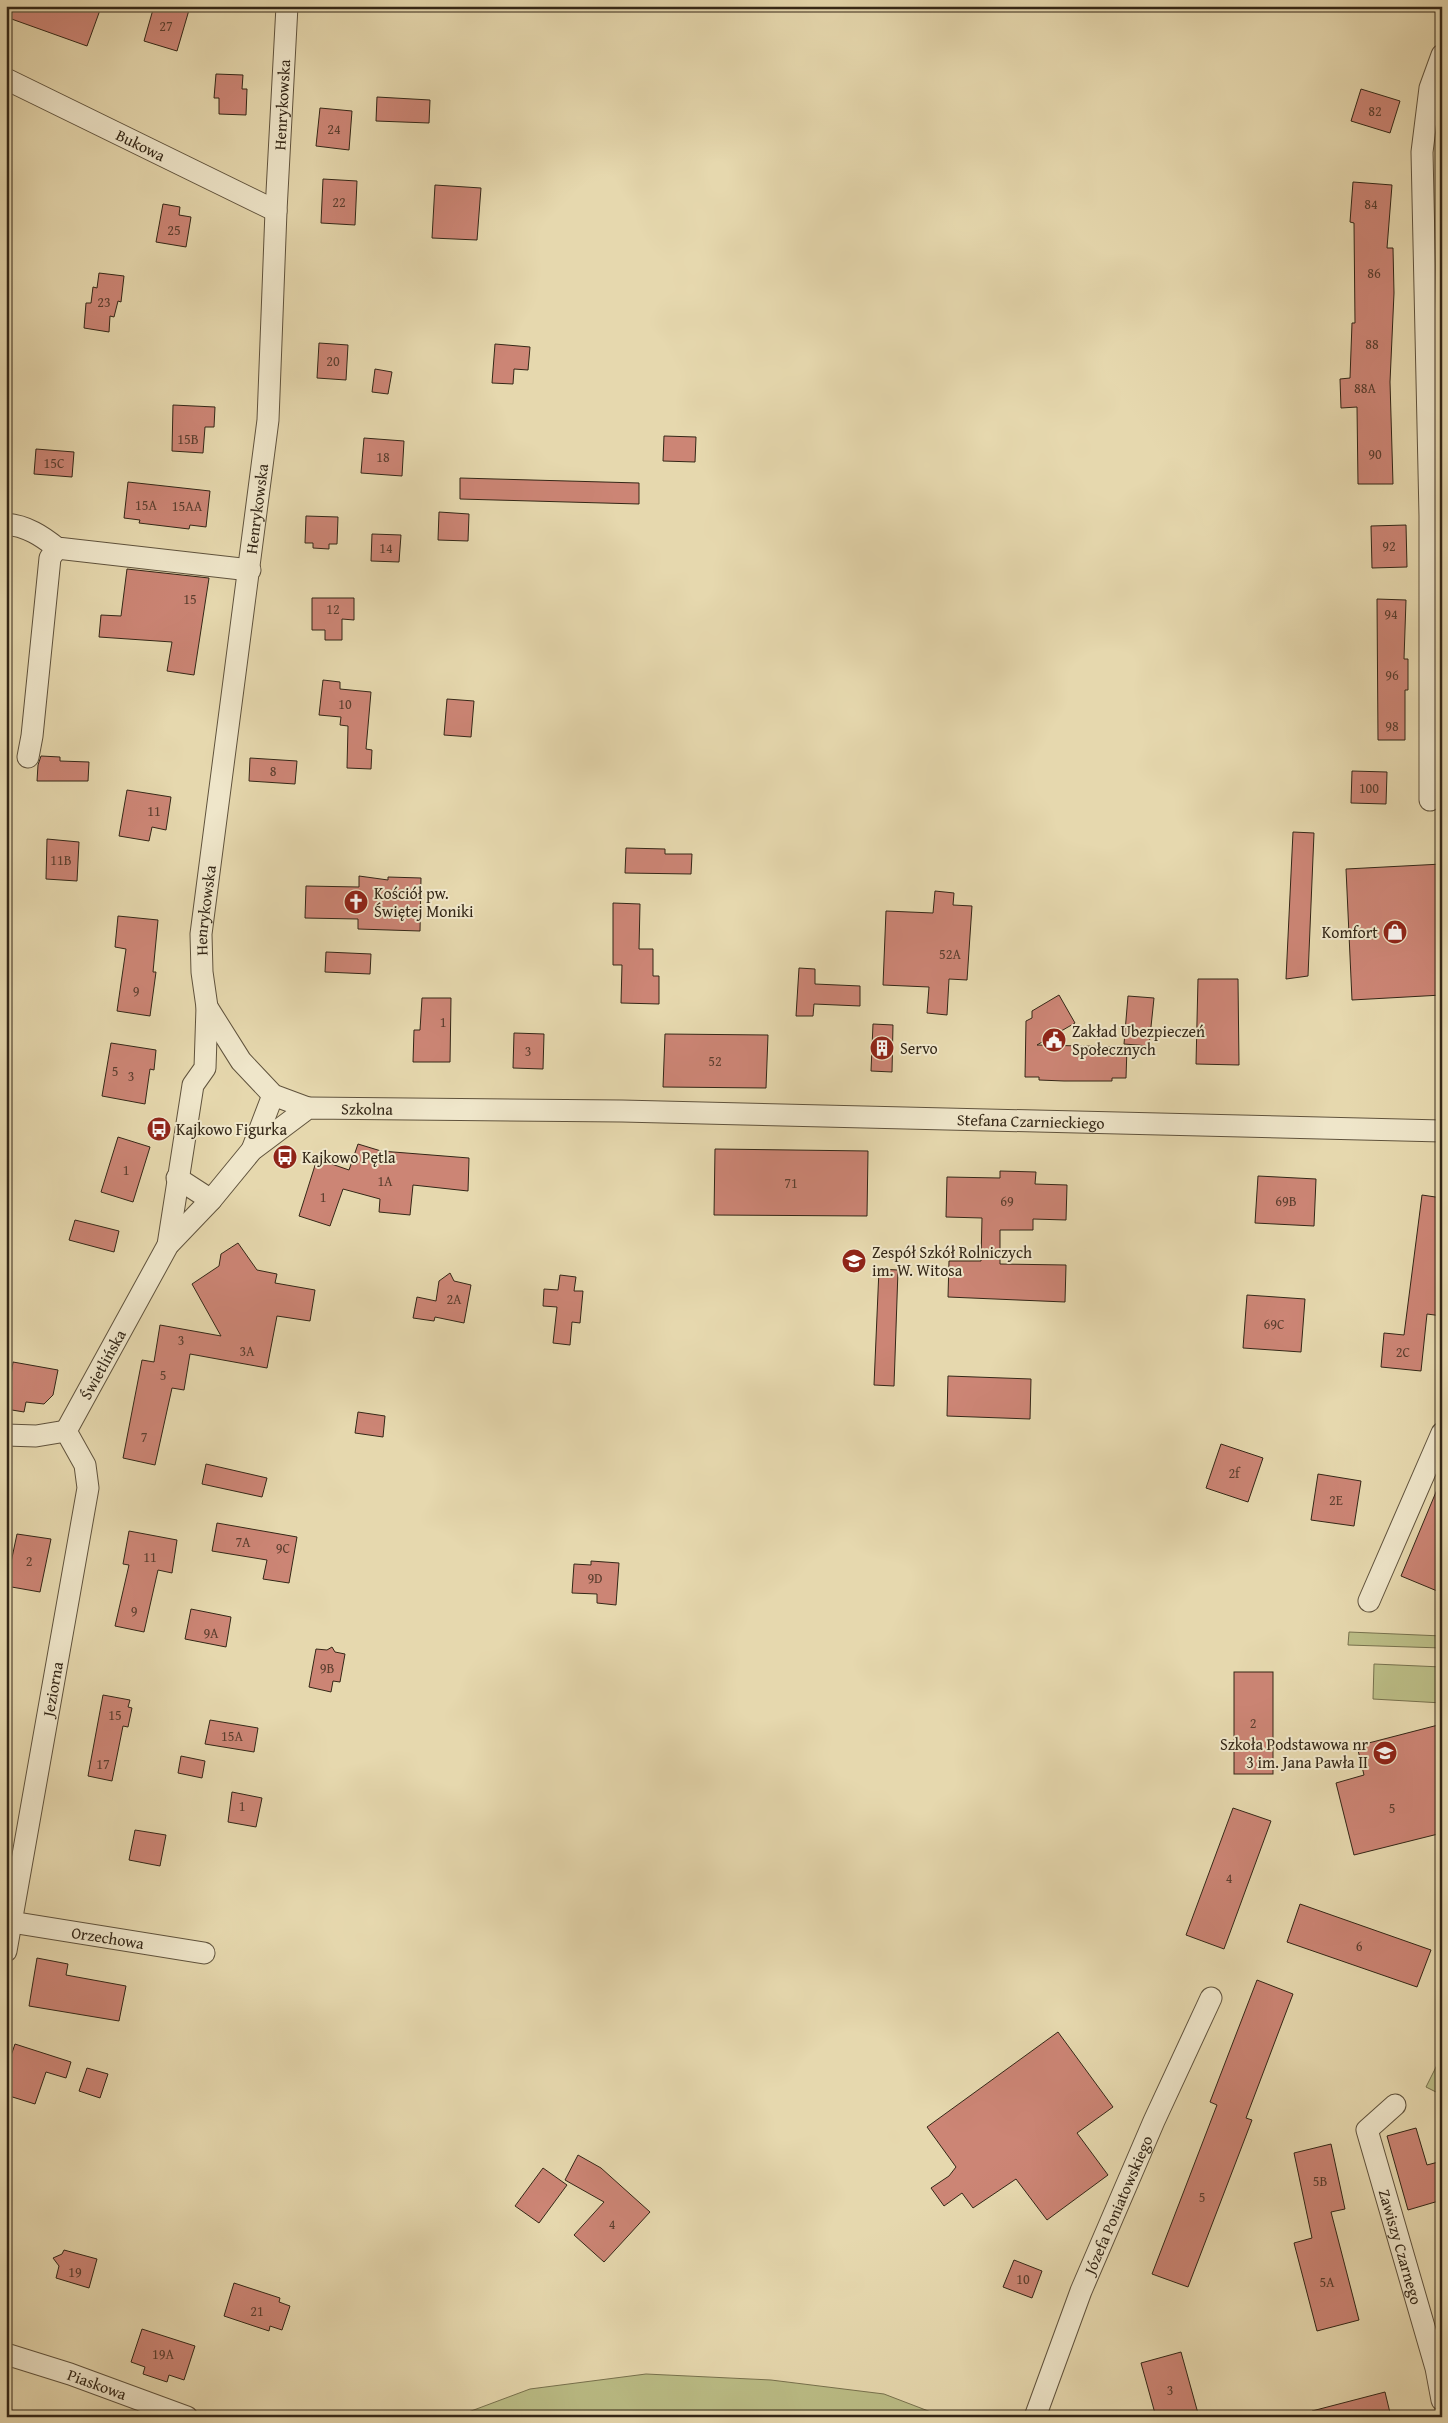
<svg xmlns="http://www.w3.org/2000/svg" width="1448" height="2423" font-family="'Gentium Book Plus',serif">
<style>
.green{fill:#bbbd86;stroke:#78724e}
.building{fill:#cc8575;stroke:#342717}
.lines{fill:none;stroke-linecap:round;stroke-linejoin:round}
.minor-casing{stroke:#60533d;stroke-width:23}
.minor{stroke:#efe6ca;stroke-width:21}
.labels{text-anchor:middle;stroke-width:4;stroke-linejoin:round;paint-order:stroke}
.number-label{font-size:14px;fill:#5a3e2e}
.street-label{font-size:16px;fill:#342717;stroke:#efe6ca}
.poi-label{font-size:16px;fill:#342717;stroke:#efe6ca;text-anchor:start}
</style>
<rect width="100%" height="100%" fill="#e6d8ae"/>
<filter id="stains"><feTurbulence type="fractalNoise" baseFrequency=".004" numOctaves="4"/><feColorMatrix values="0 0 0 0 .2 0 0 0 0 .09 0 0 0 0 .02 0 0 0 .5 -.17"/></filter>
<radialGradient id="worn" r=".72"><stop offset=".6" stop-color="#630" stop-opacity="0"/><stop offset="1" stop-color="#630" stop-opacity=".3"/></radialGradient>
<g class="green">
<path d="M1349,1632L1442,1636V1648L1348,1645Z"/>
<path d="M1374,1664L1442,1667V1703L1373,1699Z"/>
<path d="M1442,2055V2095L1426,2087Z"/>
<path d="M646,2374L771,2380L884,2394L944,2417H455L530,2389Z"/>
</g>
<g class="building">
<path d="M6,6H89L100,10L87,46L6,17Z"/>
<path d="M154,6H174L189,10L177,51L144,41Z"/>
<path d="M216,74L243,75L242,89H247L246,115L219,114V98H214Z"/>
<path d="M1361,89L1400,101L1390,133L1351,121Z"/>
<path d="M377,97L430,100L429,123L376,121Z"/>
<path d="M320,108L352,111L349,150L316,146Z"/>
<path d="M323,179L357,181L355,225L321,223Z"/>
<path d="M1353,182L1392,185L1387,248H1393L1394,293L1390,382L1393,484H1358L1357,407L1341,408L1340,379L1350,378L1352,323H1355L1354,223L1350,222Z"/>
<path d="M435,185L481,188L477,240L432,238Z"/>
<path d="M163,204L180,207L179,215L191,217L186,247L156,242Z"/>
<path d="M99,273L124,276L121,302L118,301L114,317L110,316L109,332L84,328L86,303H91L93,287L97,288Z"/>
<path d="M319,343L348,345L346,380L317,378Z"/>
<path d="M495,344L530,347L528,370L514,369L513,384L492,383Z"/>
<path d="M375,369L392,372L388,394L372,392Z"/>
<path d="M173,405L215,407L214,427H205L203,453L172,451Z"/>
<path d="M664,436L696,437L695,462L663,461Z"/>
<path d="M364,438L404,441L402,476L361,473Z"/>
<path d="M36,449L74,452L72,477L34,474Z"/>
<path d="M460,478L639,483V504L460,499Z"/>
<path d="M128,482L210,491L206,527L190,525L189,529L139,523L140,520L124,518Z"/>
<path d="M439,512L469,514L468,541L438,540Z"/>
<path d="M306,516L338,517L337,544H329V549L313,548V543H305Z"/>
<path d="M1406,525L1407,567L1372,568L1371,526Z"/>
<path d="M372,534L401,535L399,562L371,561Z"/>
<path d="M127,569L209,578L194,675L167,671L172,642L99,637L101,615L121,616Z"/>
<path d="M312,598H354V620L342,619V640H325V630H312Z"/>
<path d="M1377,599L1406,600L1404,659H1408V690H1405V740H1378Z"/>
<path d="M323,680L340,682V689L371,692L366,749L372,750L371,769L347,768L348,726L340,725L341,717L319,715Z"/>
<path d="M447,699L474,701L471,737L444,735Z"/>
<path d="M41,756L60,757V761L89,762L88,781H37L38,765Z"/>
<path d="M250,758L297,761L295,784L249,781Z"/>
<path d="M1352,771L1387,772L1386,804L1351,803Z"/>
<path d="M127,790L171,797L166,830L152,827L149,841L119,836Z"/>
<path d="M1293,832L1314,833L1308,976L1286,979Z"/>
<path d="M47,839L79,842L77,881L46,879Z"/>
<path d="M626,848L665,849V854H692L691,874L625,873Z"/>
<path d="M1442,864V995L1352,1000L1346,869Z"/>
<path d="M359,876L388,880V877L421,878L420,931L358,929V919L305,918L306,886L359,887Z"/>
<path d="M935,891L954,893L953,905L972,906L967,980L949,979L947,1015L927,1013L929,987L883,985L886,911L933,913Z"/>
<path d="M613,903L640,904L639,949H653V976H659V1004L621,1003L622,965H613Z"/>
<path d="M118,916L158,920L153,972H156L150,1016L117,1011L126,949L115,947Z"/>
<path d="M326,952L371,954L370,974L325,972Z"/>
<path d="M799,968L815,969V984L860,986V1006L814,1004L813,1016H796Z"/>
<path d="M1198,979H1238L1239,1065L1196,1064Z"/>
<path d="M1059,995L1075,1023L1037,1045L1127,1047L1126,1078H1112V1081H1064L1039,1080V1077H1025L1026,1021L1032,1018V1011Z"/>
<path d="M1128,996L1154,998L1149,1046L1124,1044Z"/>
<path d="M422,998H451L450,1062H413L414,1030H420Z"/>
<path d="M873,1024L893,1025L892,1072L871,1071Z"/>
<path d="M514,1033L544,1034L543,1069L513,1068Z"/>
<path d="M665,1034L768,1035L766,1088L663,1087Z"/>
<path d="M111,1043L156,1050L154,1070L150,1069L145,1104L102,1096Z"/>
<path d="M118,1137L150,1147L133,1202L101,1192Z"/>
<path d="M358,1144L381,1151L469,1158L468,1191L413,1185L410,1215L379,1212L380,1199L343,1189L330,1226L299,1216L317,1159L349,1170Z"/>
<path d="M715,1149L868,1151L867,1216L714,1215Z"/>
<path d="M1000,1171L1036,1172L1035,1184L1067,1185L1066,1220L1033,1219V1230H1000V1264L1066,1265L1065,1302L948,1297L949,1261H981L982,1218L946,1217L947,1177L1000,1178Z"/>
<path d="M1258,1176L1316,1179L1314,1226L1255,1223Z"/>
<path d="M1422,1195L1442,1198V1316L1427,1314L1421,1371L1381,1367L1384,1333L1404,1335Z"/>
<path d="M75,1220L119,1231L114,1252L69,1240Z"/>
<path d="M238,1243L257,1270L277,1274L275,1283L315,1290L310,1321L277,1316L267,1368L190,1354L184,1390L172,1388L155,1465L123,1458L142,1360L154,1362L160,1325L221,1336L192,1284L219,1266L221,1254Z"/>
<path d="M879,1269L898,1270L894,1386L874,1385Z"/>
<path d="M450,1273L454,1281L471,1285L464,1323L435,1317L434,1321L413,1318L417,1297L436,1301L439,1281Z"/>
<path d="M560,1275L576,1277L574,1291H583L580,1323L572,1322L570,1345L553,1343L557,1307L543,1306L544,1289L558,1290Z"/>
<path d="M1247,1295L1305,1299L1301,1352L1243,1348Z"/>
<path d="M13,1362L58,1370L53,1395L44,1404L26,1402L24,1412L6,1409Z"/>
<path d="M948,1376L1031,1379L1030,1419L947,1416Z"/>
<path d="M358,1412L385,1416L383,1437L355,1433Z"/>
<path d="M1221,1444L1263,1458L1248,1502L1206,1488Z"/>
<path d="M206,1464L267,1478L262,1497L202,1484Z"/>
<path d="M1318,1474L1361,1481L1354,1526L1311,1520Z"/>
<path d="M1441,1480H1442V1593L1401,1576Z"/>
<path d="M217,1523L297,1537L289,1583L263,1579L267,1560L212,1551Z"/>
<path d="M129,1531L177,1540L172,1573L158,1570L144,1632L115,1626L129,1565L123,1564Z"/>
<path d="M17,1534L51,1539L40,1592L6,1586Z"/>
<path d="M591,1561L619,1563L616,1605L597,1603V1594L572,1593L574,1564L591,1565Z"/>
<path d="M191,1609L231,1617L226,1647L185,1639Z"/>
<path d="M332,1647L335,1652L345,1654L340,1682L333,1681L331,1692L309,1687L316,1649L327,1650Z"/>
<rect x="1234" y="1672" width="39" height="102"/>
<path d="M103,1695L130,1700L128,1707L132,1708L128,1727L123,1726L112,1781L88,1776Z"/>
<path d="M210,1720L258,1728L254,1752L205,1744Z"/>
<path d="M1442,1724V1833L1354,1855L1336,1783L1364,1775L1357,1746Z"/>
<path d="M181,1756L205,1761L202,1778L178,1773Z"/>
<path d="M232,1792L262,1798L256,1827L228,1822Z"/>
<path d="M1233,1808L1271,1821L1224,1949L1186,1935Z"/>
<path d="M135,1830L166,1835L160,1866L129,1860Z"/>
<path d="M1300,1904L1431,1950L1417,1987L1287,1942Z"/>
<path d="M37,1958L68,1964L66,1975L126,1986L119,2021L29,2006Z"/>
<path d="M1257,1980L1293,1994L1246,2118L1252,2120L1188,2287L1152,2274L1217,2105L1210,2102Z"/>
<path d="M1058,2032L1113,2107L1077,2133L1108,2175L1047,2220L1016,2179L973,2208L962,2193L944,2206L931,2188L949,2176L956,2167L927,2127Z"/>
<path d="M15,2044L71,2062L66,2078L46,2072L35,2104L6,2095V2070Z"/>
<path d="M87,2068L108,2074L100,2098L79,2091Z"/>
<path d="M1416,2128L1427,2165L1442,2161V2200L1408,2210L1387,2136Z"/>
<path d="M1331,2144L1345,2209L1331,2212L1359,2320L1317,2331L1294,2243L1312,2238L1294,2153Z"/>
<path d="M578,2155L601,2168L650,2212L604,2262L574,2235L604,2202L565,2180Z"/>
<path d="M543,2168L567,2185L539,2223L515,2206Z"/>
<path d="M64,2250L97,2259L89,2288L56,2278L59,2266L53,2258L62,2254Z"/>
<path d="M1014,2260L1042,2271L1032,2298L1003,2287Z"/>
<path d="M234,2283L280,2298L279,2302L290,2306L282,2330L270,2326L269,2331L224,2316Z"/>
<path d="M142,2329L195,2346L184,2380L169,2375L167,2382L143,2374L145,2367L131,2362Z"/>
<path d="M1181,2352L1199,2417H1156L1141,2363Z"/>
<path d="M1385,2392L1391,2417H1313L1312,2411Z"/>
</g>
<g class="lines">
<defs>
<g id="minor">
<path id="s1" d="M6,79L276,211"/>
<path d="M6,524C27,526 42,536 57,548L250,570"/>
<path d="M28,757L32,736L50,558L57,548"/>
<path d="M1430,800V516L1422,152L1430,88L1442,55"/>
<path d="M207,1007L241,1061L273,1095L308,1108"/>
<path d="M252,1150L273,1095"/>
<path d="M177,1178L211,1200"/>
<path id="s2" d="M168,1245L193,1085L205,1068L207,1007L202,972L201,934L268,420L276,211L287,6"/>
<path id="s3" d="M66,1431L168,1245L211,1200L252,1150L308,1108L622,1111L1442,1131"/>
<path d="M6,1435L36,1436L66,1431"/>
<path d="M1369,1601L1442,1433"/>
<path id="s4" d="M11,1922L204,1953"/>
<path id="s5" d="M6,1951L88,1488L85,1465L66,1431"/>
<path id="s6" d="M1395,2105L1367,2130L1436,2368L1442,2400"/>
<path id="s7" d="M6,2354L70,2374L187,2417"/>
<path id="s8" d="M1035,2417L1081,2291L1154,2121L1211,1998"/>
</g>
</defs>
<use href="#minor" class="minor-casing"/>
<use href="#minor" class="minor"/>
</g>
<defs>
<symbol id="church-disc" viewBox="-11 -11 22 22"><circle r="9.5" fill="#8f2418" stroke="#efe6ca"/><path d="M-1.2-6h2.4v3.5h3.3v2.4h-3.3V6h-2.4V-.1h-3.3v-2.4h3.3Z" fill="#fff"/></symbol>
<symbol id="shop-disc" viewBox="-11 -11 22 22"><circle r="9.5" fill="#8f2418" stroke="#efe6ca"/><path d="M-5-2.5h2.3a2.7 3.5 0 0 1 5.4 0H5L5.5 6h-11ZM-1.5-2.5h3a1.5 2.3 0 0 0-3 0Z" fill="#fff"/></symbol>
<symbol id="civic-disc" viewBox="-11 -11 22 22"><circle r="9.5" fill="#8f2418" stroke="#efe6ca"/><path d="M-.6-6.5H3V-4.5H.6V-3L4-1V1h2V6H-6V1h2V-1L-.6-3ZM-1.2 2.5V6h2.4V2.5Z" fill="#fff"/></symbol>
<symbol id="building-disc" viewBox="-11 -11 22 22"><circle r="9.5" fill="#8f2418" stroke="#efe6ca"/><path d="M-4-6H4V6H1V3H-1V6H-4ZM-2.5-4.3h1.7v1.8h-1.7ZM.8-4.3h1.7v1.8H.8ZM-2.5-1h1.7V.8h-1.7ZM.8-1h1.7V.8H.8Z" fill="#fff"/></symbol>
<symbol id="bus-disc" viewBox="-11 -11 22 22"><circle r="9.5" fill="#8f2418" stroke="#efe6ca"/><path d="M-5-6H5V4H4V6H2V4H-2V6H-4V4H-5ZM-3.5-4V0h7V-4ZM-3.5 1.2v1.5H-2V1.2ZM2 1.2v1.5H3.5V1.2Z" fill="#fff"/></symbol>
<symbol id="school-disc" viewBox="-11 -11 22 22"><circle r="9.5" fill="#8f2418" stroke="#efe6ca"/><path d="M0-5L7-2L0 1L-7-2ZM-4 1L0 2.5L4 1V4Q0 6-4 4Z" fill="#fff"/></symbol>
</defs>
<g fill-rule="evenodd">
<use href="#church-disc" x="342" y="888" width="28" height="28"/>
<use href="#shop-disc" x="1381" y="918" width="28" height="28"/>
<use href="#civic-disc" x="1040" y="1026" width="28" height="28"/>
<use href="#building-disc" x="868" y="1034" width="28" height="28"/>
<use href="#bus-disc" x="145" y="1115" width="28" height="28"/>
<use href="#bus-disc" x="271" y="1143" width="28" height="28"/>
<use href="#school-disc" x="840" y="1247" width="28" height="28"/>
<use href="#school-disc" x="1371" y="1739" width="28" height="28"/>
</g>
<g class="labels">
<g class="number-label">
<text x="166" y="31">27</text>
<text x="1375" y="116">82</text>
<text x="334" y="134">24</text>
<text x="339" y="207">22</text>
<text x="1371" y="209">84</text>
<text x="174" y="235">25</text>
<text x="1374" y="278">86</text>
<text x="104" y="307">23</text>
<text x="1372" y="349">88</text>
<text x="333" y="366">20</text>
<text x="1365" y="393">88A</text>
<text x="188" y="444">15B</text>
<text x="1375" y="459">90</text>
<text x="383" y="462">18</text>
<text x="54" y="468">15C</text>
<text x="146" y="510">15A</text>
<text x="187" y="511">15AA</text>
<text x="1389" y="551">92</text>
<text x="386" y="553">14</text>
<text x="190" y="604">15</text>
<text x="333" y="614">12</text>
<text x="1391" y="619">94</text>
<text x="1392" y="680">96</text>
<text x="345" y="709">10</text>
<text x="1392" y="731">98</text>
<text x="273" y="776">8</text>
<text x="1369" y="793">100</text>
<text x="154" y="816">11</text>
<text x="61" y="865">11B</text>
<text x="950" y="959">52A</text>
<text x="136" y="996">9</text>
<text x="443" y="1027">1</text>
<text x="528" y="1056">3</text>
<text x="715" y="1066">52</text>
<text x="115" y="1076">5</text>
<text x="131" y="1081">3</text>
<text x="126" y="1175">1</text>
<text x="385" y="1186">1A</text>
<text x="791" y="1188">71</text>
<text x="323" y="1202">1</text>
<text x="1007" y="1206">69</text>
<text x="1286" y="1206">69B</text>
<text x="454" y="1304">2A</text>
<text x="1274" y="1329">69C</text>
<text x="181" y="1345">3</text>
<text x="247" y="1356">3A</text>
<text x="1403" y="1357">2C</text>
<text x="163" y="1380">5</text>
<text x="144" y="1442">7</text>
<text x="1234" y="1478">2f</text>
<text x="1336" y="1505">2E</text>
<text x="243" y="1547">7A</text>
<text x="283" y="1553">9C</text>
<text x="150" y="1562">11</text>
<text x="29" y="1566">2</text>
<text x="595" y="1583">9D</text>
<text x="134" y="1616">9</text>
<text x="211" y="1638">9A</text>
<text x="327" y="1673">9B</text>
<text x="115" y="1720">15</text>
<text x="1253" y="1728">2</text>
<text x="232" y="1741">15A</text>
<text x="103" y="1769">17</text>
<text x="242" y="1811">1</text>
<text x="1392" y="1813">5</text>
<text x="1229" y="1883">4</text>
<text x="1359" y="1951">6</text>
<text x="1320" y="2186">5B</text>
<text x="1202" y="2202">5</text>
<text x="612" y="2229">4</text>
<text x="75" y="2277">19</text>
<text x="1023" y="2284">10</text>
<text x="1327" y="2287">5A</text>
<text x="257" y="2316">21</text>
<text x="163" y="2359">19A</text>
<text x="1170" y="2395">3</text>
</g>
<g class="street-label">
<text dy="6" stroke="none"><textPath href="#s2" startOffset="1151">Henrykowska</textPath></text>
<text dy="6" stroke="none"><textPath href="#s1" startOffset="150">Bukowa</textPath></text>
<text dy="6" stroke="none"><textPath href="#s2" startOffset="746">Henrykowska</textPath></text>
<text dy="6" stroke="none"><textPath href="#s2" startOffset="341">Henrykowska</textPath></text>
<text dy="6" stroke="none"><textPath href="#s3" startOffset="468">Szkolna</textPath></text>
<text dy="6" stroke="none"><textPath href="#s3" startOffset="1132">Stefana Czarnieckiego</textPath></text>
<text dy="6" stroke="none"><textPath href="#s3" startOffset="76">Świetlińska</textPath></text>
<text dy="6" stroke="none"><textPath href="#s5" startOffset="266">Jeziorna</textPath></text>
<text dy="6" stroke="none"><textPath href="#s4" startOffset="98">Orzechowa</textPath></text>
<text dy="6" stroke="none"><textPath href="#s8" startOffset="228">Józefa Poniatowskiego</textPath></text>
<text dy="6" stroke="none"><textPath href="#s6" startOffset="159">Zawiszy Czarnego</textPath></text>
<text dy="6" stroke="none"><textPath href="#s7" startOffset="96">Piaskowa</textPath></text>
</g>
<g class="poi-label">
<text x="374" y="899">Kościół pw.<tspan x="374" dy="18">Świętej Moniki</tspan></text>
<text x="1378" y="938" text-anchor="end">Komfort</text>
<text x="1072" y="1037">Zakład Ubezpieczeń<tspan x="1072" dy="18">Społecznych</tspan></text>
<text x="900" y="1054">Servo</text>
<text x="176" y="1135">Kajkowo Figurka</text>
<text x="302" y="1163">Kajkowo Pętla</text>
<text x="872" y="1258">Zespół Szkół Rolniczych<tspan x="872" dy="18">im. W. Witosa</tspan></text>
<text x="1368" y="1750" text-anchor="end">Szkoła Podstawowa nr<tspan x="1368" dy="18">3 im. Jana Pawła II</tspan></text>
</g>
</g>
<rect width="1448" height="2423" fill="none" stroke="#e6d8ae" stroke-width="25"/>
<rect x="8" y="8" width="1433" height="2408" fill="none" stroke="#342717" stroke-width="2.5"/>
<rect x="12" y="12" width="1423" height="2398" fill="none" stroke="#342717"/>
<rect width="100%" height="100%" filter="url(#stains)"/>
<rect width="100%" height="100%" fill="url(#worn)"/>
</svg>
